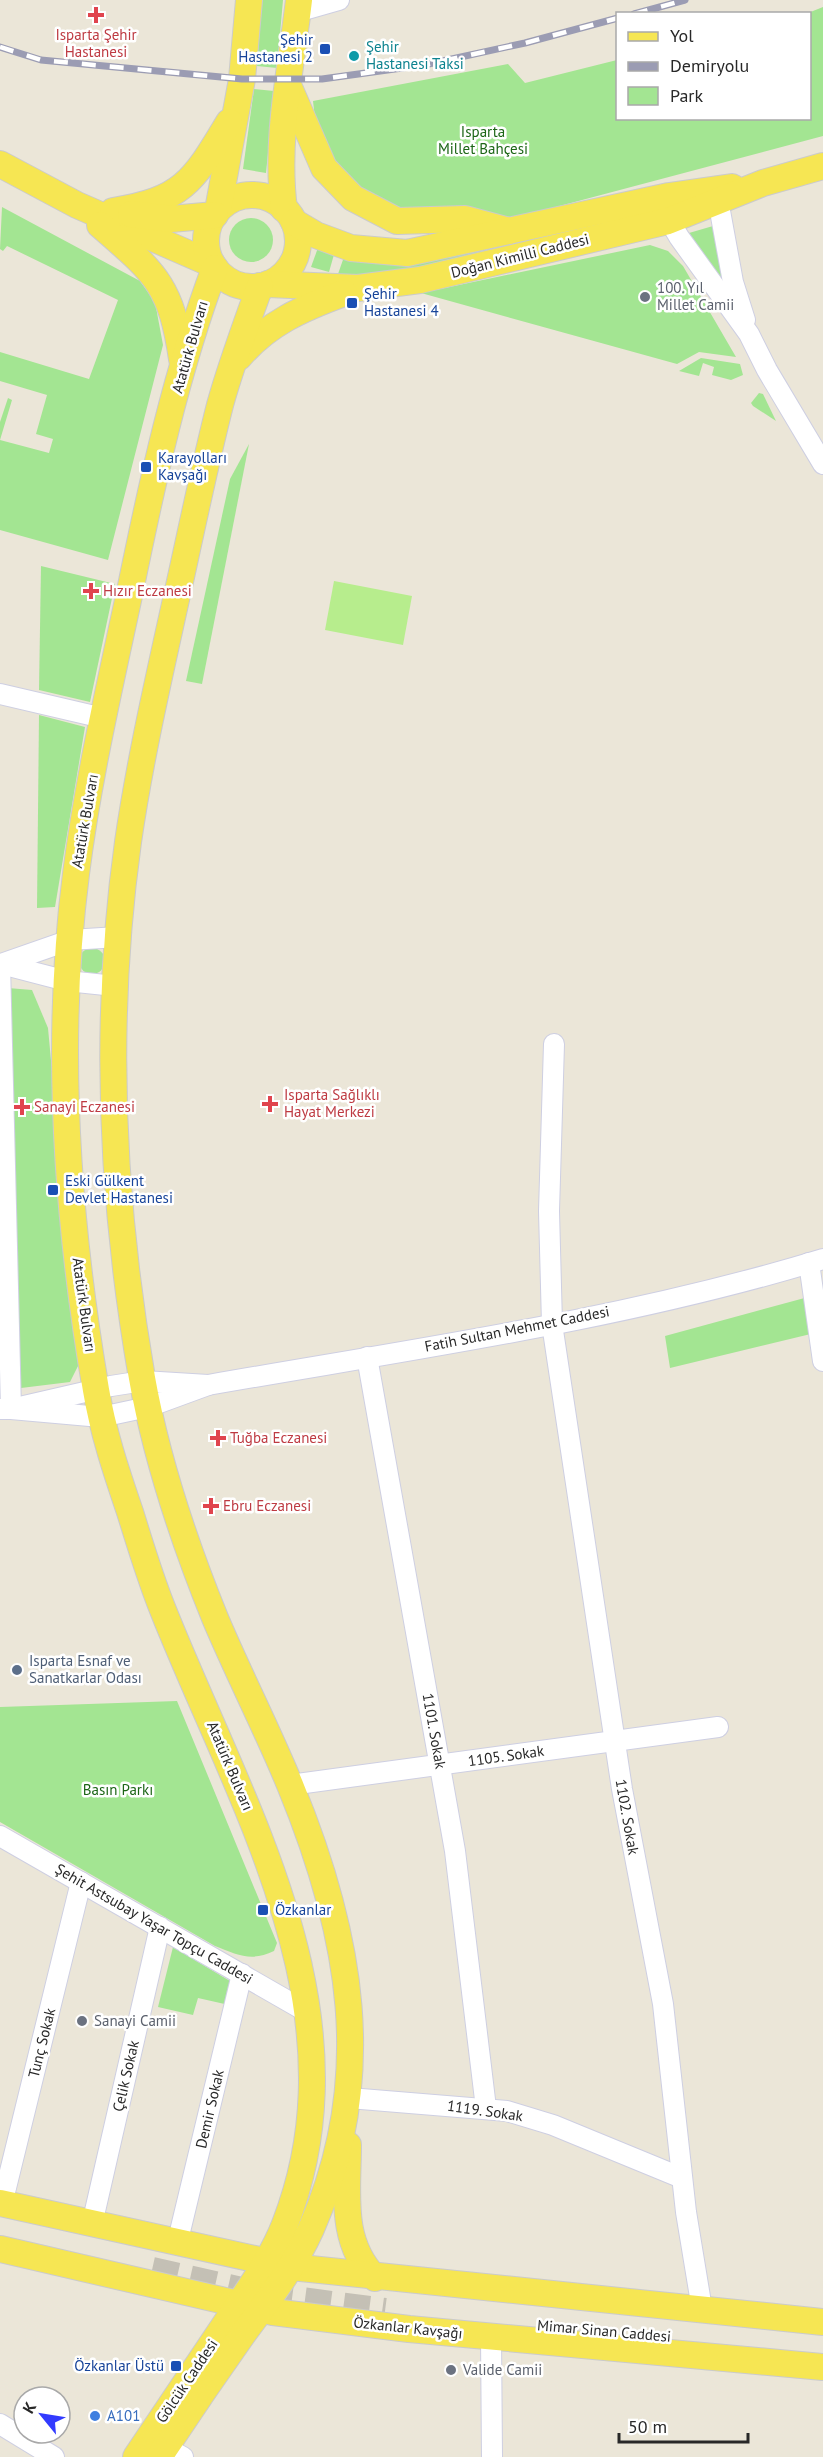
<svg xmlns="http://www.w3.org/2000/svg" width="823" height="2457" font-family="'PT Sans',sans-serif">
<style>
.green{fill:#a3e592}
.pitch{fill:#b7ed8d}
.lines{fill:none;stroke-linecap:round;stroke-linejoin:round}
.major-tunnel{stroke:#c4c0b5;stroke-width:26;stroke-dasharray:26 13;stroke-linecap:butt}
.minor-casing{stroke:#cecfe2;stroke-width:22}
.major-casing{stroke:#cbcbcb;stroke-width:28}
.minor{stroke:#fff;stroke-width:20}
.major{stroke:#f6e653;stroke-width:26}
.rail-casing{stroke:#9b9cb3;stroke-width:7}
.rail{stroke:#fff;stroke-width:4.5;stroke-dasharray:14;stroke-linecap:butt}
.health-dot{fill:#e0444e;stroke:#fff;stroke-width:2}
.transit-dot{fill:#1a4fb4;stroke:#fff;stroke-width:2}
.culture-dot{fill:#0f9aa8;stroke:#fff;stroke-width:2}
.worship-dot{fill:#6b7280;stroke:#fff;stroke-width:2}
.service-dot{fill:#5c6f8a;stroke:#fff;stroke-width:2}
.shop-dot{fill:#3f7fe0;stroke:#fff;stroke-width:2}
.labels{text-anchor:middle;stroke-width:5;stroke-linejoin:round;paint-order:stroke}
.health-label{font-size:15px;fill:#be3a42;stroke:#fff;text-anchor:start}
.transit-label{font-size:15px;fill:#164399;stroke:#fff;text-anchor:start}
.culture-label{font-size:15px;fill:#0d838f;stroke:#fff;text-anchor:start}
.park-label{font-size:15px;fill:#1c6616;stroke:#fff}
.street-label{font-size:15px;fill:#282828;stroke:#fff}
.worship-label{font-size:15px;fill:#5b616d;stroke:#fff;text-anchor:start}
.service-label{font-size:15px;fill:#4e5e75;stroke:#fff;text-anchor:start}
.shop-label{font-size:15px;fill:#366cbe;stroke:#fff;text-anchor:start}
</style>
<rect width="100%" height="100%" fill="#ebe6d8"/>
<g class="green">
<path d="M262,0H283L277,68L257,66Z"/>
<path d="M823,7V136L518,217L412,216L347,187L316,127L313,101L508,64L525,83L617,60L618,118H810L808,13Z"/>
<path d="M254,89L274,91L266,173L243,169Z"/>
<path d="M2,207L140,281L155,302L163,345L108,560L0,530V422L8,398L12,400L0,440L49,453L53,439L36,434L47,395L0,381V352L89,379L118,300L7,246L3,251L0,249Z"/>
<path d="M651,207L654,214L381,278L338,274L345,254Z"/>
<circle cx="251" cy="240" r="22"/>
<path d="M713,226L728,295L689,233Z"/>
<path d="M319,245L335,251L329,272L311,267Z"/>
<path d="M650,245L668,251L683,266L736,357L699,352L677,364L421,293Z"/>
<path d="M701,358L740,364L743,375L731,380L712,375L714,367L703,363L699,376L679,371Z"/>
<path d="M759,393L763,394L776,421L753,406L751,403Z"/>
<path d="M249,444L202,684L186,681L230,479Z"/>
<path d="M41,566L115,584L90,702L39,690Z"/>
<path d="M39,715L85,727L55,907L37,908Z"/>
<circle cx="92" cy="961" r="13"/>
<path d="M8,988L32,990L48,1028L79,1364L70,1382L21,1388Z"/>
<path d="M823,1293L819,1332L670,1368L665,1336Z"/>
<path d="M177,1701L277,1943L274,1951C252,1962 237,1955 215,1946L0,1822V1707Z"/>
<path d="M173,1947L235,1984L229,2005L198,1998L193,2015L158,2007Z"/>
</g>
<path class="pitch" d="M334,581L412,596L403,645L325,630Z"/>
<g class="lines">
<path class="major-tunnel" d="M152,2270L264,2295L385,2311"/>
<defs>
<g id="minor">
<path d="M297,12L339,0"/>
<path d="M716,189L733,282L745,320"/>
<path d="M663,210L679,237L749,334L767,370L823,464"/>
<path d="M0,694L103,718"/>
<path d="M0,964L11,1409H0"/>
<path d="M115,986L67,981L1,964L70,940L118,937"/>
<path d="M554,1044L549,1211L552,1324L622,1789L663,2004L686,2212L702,2309"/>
<path d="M809,1263L823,1361"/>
<path d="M367,1357L455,1851L486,2108"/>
<path d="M143,1381L208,1385L148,1407L101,1417L11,1409L111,1386Z"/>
<path d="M208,1385C413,1349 623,1320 823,1259"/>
<path d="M290,1785L718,1727"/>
<path d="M0,1836L307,2012"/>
<path d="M349,2098L507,2111L553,2125L682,2178"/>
<path d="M2,2204L81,1882"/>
<path d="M92,2224L160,1927"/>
<path d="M177,2244L242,1974"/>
<path d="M491,2336L492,2457"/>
<path d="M0,2424L54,2457"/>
<path d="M165,2447L183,2457"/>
</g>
<g id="major">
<path d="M288,85L324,168L353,198L397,221L465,219L509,231"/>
<path d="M0,164L77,205L212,264"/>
<circle cx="252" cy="241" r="46"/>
<path d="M284,209C275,139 291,69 299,0"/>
<path d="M218,210L242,79L249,0"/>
<path d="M113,211C184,200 194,180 229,122"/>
<path d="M131,214L171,219L215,215"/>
<path d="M294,222L316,235L351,248L407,253L669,196L732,187"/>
<path d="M100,225C155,273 171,284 182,359"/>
<path d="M268,284L358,288L420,280L668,221L763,183L823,166"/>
<path d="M239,357C268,323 303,308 344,293"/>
<path d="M348,2145C348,2193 339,2241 375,2278"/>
<path d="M0,2203L291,2267L823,2322"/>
<path d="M0,2249L273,2312L409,2329L823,2367"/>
<path d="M136,2457C166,2412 196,2368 226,2323C247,2292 271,2260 285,2224C368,2010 240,1804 163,1610C150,1578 140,1544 130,1512C116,1471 103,1432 96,1390C67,1221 54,1045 76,874C88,779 110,685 130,591C152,483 176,372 215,268"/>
<path d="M159,2457C186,2416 214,2375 243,2334C268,2300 294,2267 311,2229C378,2078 351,1933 290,1785C267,1729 239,1675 215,1618C185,1544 156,1457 142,1378C111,1200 103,1021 128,842C140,759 159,677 177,595C191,532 204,468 220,405C231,365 246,325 260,286"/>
</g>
</defs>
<use href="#minor" class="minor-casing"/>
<use href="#major" class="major-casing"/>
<use href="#minor" class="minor"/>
<use href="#major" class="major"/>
<defs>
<g id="rail">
<path d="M634,14L685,0"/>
<path d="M0,47L41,60L242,79H322L424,65L525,43L618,18"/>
</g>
</defs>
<use href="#rail" class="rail-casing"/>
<use href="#rail" class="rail"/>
</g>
<g class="health-dot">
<path d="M93 6h6v6h6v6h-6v6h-6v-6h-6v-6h6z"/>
<path d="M88 582h6v6h6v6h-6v6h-6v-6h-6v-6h6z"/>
<path d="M267 1095h6v6h6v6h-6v6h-6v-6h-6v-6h6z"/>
<path d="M19 1098h6v6h6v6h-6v6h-6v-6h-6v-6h6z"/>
<path d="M215 1429h6v6h6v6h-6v6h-6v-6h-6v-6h6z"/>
<path d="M208 1497h6v6h6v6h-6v6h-6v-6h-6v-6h6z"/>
</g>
<g class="transit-dot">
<rect x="319" y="43" width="12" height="12" rx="3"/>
<rect x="346" y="297" width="12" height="12" rx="3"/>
<rect x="140" y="461" width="12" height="12" rx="3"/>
<rect x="47" y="1184" width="12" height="12" rx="3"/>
<rect x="257" y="1904" width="12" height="12" rx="3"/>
<rect x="170" y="2360" width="12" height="12" rx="3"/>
</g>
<circle class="culture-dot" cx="354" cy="56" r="6"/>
<g class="worship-dot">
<circle cx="645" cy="297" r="6"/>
<circle cx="82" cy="2021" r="6"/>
<circle cx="451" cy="2370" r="6"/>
</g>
<circle class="service-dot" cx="17" cy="1670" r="6"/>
<circle class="shop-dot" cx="95" cy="2416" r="6"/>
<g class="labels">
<g class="health-label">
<text x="96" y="40" text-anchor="middle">Isparta Şehir<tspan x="96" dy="17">Hastanesi</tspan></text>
<text x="103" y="596">Hızır Eczanesi</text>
<text x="284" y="1100">Isparta Sağlıklı<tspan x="284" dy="17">Hayat Merkezi</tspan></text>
<text x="34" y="1112">Sanayi Eczanesi</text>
<text x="230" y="1443">Tuğba Eczanesi</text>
<text x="223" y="1511">Ebru Eczanesi</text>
</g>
<g class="transit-label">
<text x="313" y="45" text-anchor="end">Şehir<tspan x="313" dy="17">Hastanesi 2</tspan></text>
<text x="364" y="299">Şehir<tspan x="364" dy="17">Hastanesi 4</tspan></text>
<text x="158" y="463">Karayolları<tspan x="158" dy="17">Kavşağı</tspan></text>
<text x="65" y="1186">Eski Gülkent<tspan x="65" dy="17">Devlet Hastanesi</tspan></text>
<text x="275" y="1915">Özkanlar</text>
<text x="164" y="2371" text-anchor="end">Özkanlar Üstü</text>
</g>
<g class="culture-label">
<text x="366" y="52">Şehir<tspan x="366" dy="17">Hastanesi Taksi</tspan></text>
</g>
<g class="park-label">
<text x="483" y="137">Isparta<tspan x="483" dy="17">Millet Bahçesi</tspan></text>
<text x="118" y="1795">Basın Parkı</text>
</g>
<g class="street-label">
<text transform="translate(520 256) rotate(-14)" y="5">Doğan Kimilli Caddesi</text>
<text transform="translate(190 347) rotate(-74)" y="5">Atatürk Bulvarı</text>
<text transform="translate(85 821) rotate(-80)" y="5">Atatürk Bulvarı</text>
<text transform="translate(84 1305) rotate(82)" y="5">Atatürk Bulvarı</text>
<text transform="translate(517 1329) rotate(-11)" y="5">Fatih Sultan Mehmet Caddesi</text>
<text transform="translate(434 1731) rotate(80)" y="5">1101. Sokak</text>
<text transform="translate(506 1756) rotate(-8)" y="5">1105. Sokak</text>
<text transform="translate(230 1766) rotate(67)" y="5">Atatürk Bulvarı</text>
<text transform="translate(627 1817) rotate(80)" y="5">1102. Sokak</text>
<text transform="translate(154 1924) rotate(30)" y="5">Şehit Astsubay Yaşar Topçu Caddesi</text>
<text transform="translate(42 2043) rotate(-76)" y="5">Tunç Sokak</text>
<text transform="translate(126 2076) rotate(-77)" y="5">Çelik Sokak</text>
<text transform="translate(210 2109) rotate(-77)" y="5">Demir Sokak</text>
<text transform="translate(485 2111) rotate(8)" y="5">1119. Sokak</text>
<text transform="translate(408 2328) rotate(6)" y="5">Özkanlar Kavşağı</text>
<text transform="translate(604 2331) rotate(5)" y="5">Mimar Sinan Caddesi</text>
<text transform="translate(187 2381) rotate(-56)" y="5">Gölcük Caddesi</text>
</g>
<g class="worship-label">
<text x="657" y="293">100. Yıl<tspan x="657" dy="17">Millet Camii</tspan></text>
<text x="94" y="2026">Sanayi Camii</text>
<text x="463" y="2375">Valide Camii</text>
</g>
<g class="service-label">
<text x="29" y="1666">Isparta Esnaf ve<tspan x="29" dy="17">Sanatkarlar Odası</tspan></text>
</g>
<g class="shop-label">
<text x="107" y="2421">A101</text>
</g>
</g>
<rect x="616" y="12" width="195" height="108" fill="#ffffff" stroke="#a9a9a9" stroke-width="1.5"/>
<rect x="628" y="32" width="30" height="9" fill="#f6e653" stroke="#a9a9a9" stroke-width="1.5"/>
<text x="670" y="42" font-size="18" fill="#282828">Yol</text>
<rect x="628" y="62" width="30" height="9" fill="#9b9cb3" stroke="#a9a9a9" stroke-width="1.5"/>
<text x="670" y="72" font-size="18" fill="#282828">Demiryolu</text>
<rect x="628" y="87" width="30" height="18" fill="#a3e592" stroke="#a9a9a9" stroke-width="1.5"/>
<text x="670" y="102" font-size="18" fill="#282828">Park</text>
<g transform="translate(42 2415) rotate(300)"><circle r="28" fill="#ffffff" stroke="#a9a9a9" stroke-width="1.5"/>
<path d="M0-4.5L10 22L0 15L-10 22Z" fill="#323bff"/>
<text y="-9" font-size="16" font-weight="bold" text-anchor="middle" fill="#282828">K</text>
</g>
<path d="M619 2433v9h129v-9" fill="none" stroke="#282828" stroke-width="3"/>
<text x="628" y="2433" font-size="18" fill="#282828" stroke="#ffffff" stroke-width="4.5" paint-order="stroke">50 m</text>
</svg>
